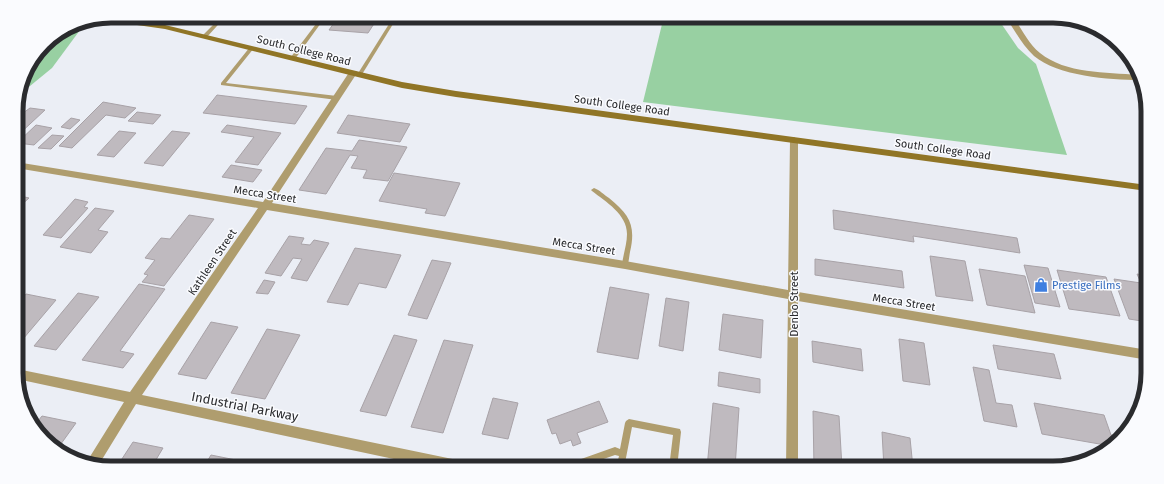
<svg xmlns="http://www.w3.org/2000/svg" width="1164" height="484" font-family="'Fira Sans',sans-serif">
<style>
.green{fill:#98d0a2}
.building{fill:#bfbabf;stroke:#a8a2a7}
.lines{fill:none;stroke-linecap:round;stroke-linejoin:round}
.lane{fill:#af9d6e;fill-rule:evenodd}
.street{fill:#af9d6e;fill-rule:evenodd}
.secondary{fill:#907526;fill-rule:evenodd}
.labels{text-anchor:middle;stroke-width:3;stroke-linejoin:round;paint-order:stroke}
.street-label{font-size:11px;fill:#2a2b2e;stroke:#fafbfe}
.shop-label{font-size:11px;fill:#366cbe;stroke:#fafbfe;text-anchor:start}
.near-street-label{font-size:13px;fill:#2a2b2e;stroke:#fafbfe}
.rim{fill:none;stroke:#2a2b2e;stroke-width:5}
</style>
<rect width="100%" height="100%" fill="#ebeef5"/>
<g class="green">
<path d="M664,16H996L1018,48L1036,64L1067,155L643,102Z"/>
<path d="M70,26H83L52,68L19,95L26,69L48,40Z"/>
</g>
<g class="building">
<path d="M339,16H379L368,33L329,30Z"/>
<path d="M217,95L307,106L295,124L203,113Z"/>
<path d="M103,102L136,108L125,118L106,115L72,148L59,146Z"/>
<path d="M30,108L45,110L16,137V118Z"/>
<path d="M137,112L161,115L153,124L128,121Z"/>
<path d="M348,115L410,124L400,142L337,133Z"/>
<path d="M71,118L80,120L70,129L61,127Z"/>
<path d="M36,125L52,128L34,145L17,143Z"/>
<path d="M227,125L281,133L258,165L235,162L254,137L221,132Z"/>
<path d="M119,131L136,133L114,157L97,155Z"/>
<path d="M172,131L190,133L163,166L144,163Z"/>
<path d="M52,135L64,136L51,149L38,148Z"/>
<path d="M359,140L407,147L388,181L363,178L367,170L351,168L358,156L350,155L326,194L299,190L326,148L352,151Z"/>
<path d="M231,165L262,170L253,182L222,177Z"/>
<path d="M394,173L460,183L445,216L425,213L427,209L379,201Z"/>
<path d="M16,195L29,198L18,208L22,209L16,215Z"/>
<path d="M75,199L88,202L84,207L88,208L61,238L43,235Z"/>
<path d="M95,208L114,211L98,230L108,232L91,253L60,247Z"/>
<path d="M833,210L1017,238L1020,253L913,236L914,242L834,229Z"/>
<path d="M189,215L214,219L164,286L142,282L148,275L144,274L155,260L145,258L161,238L170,239Z"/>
<path d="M289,236L304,238L301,244L310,245L314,240L329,243L307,281L291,278L302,259L293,258L281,276L265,273Z"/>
<path d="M355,248L401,255L386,288L359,283L348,305L327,302Z"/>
<path d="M930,256L965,261L973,301L936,296Z"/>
<path d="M815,259L902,271L904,288L815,275Z"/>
<path d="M432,260L451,263L427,319L408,315Z"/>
<path d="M1024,265L1048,268L1060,307L1035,303Z"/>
<path d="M979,269L1025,276L1035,313L987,305Z"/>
<path d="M1057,270L1106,277L1120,316L1069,309Z"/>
<path d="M1137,274L1148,276V322L1129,319L1114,279L1141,283Z"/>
<path d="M264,280L275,282L268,294L256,293Z"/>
<path d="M139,284L165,289L120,351L134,354L123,368L82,360Z"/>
<path d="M610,287L649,294L638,359L597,352Z"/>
<path d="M78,293L99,297L56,350L34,346Z"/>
<path d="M26,294L56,300L23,339L17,338V305Z"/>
<path d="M666,298L689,302L683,351L659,346Z"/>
<path d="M723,314L763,320L761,358L719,350Z"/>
<path d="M211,322L238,327L206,379L178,374Z"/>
<path d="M267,329L300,335L265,399L231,393Z"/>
<path d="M394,335L417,340L386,416L360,411Z"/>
<path d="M899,339L924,343L930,385L903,381Z"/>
<path d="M444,340L473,345L443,433L411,427Z"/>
<path d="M812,341L861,349L863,371L813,362Z"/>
<path d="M993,345L1054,354L1061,379L998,369Z"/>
<path d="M973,367L989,370L996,403L1012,405L1017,427L984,421Z"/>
<path d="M719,372L760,379V393L718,386Z"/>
<path d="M493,398L518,403L508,439L482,434Z"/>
<path d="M599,401L608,422L577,433L581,443L573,446L571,440L560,444L556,433L552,434L547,420Z"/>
<path d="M713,403L739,408L735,468H707Z"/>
<path d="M1034,403L1104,415L1111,435L1118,437L1111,446L1042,434Z"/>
<path d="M813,411L839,416L842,468H814Z"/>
<path d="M42,416L76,423L58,448L36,431L34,426Z"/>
<path d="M882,432L910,438L913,468H884Z"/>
<path d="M133,442L163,448L151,468H116Z"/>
<path d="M211,455L236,460L232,468H203Z"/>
</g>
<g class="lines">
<g class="lane">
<path d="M202,16H211L220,18L222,16H226L207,37H203V35L218,20L204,17Z"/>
<path d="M322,16H326L295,59H291V57Z"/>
<path d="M394,16H398L361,76H357V75Z"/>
<path d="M250,47H254V48L226,83L337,96L339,98L337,100L221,85V83Z"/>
<path d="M594,188C600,190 604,195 609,198C630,215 636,226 630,252C629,257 629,262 627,267H623L622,265C623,255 627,244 627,234C627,214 606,202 592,191L591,190Z"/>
<path d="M629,419L680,429L681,432L677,468H669L673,435L632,427L624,468H616L619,456L615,455L578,468H563L564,465L567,464L615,447L620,449L625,423L626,421Z"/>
</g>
<g class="street">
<path d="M1005,16H1013C1021,28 1028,43 1040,53C1066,74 1106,72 1138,75L1140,80C1109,80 1058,76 1034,56C1022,45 1014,29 1005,16Z"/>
<path d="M350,71H356L357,73L272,203L625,261L788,290L790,140L794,137L798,140V292L1148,350V360L798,301V468H786L788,299L625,269L267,210L142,395L467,462L472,463L473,468H436L136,404L98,466L86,463L124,402L17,379V369L130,392L258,208L16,168V162L263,202Z"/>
</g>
<path class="secondary" d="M106,17L165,25L402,82L456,91L1147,185V191L456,97L402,88L165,29L95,19Z"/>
</g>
<defs>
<symbol id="shop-bare" viewBox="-9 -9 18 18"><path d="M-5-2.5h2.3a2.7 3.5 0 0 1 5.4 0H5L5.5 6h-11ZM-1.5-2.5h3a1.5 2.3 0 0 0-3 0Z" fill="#3f7fe0" stroke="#fafbfe" stroke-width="2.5" paint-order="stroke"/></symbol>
</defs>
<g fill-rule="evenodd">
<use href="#shop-bare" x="1031" y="275" width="20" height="20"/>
</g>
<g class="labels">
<g class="street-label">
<text transform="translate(304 50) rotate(14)" y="4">South College Road</text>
<text transform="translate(622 105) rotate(8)" y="4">South College Road</text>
<text transform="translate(943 149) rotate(8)" y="4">South College Road</text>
<text transform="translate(265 194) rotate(9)" y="4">Mecca Street</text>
<text transform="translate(584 246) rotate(9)" y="4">Mecca Street</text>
<text transform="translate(212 262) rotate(-56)" y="4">Kathleen Street</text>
<text transform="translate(904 302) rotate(9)" y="4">Mecca Street</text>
<text transform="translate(794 304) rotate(-90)" y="4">Denbo Street</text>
</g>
<g class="shop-label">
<text x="1052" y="289">Prestige Films</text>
</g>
<g class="near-street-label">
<text transform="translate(245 406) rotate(11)" y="5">Industrial Parkway</text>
</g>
</g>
<path d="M0 0H1164V484H0ZM111 23H1053A88 88 0 0 1 1141 111V373A88 88 0 0 1 1053 461H111A88 88 0 0 1 23 373V111A88 88 0 0 1 111 23Z" fill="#fafbfe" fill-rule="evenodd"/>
<path class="rim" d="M111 23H1053A88 88 0 0 1 1141 111V373A88 88 0 0 1 1053 461H111A88 88 0 0 1 23 373V111A88 88 0 0 1 111 23Z"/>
</svg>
